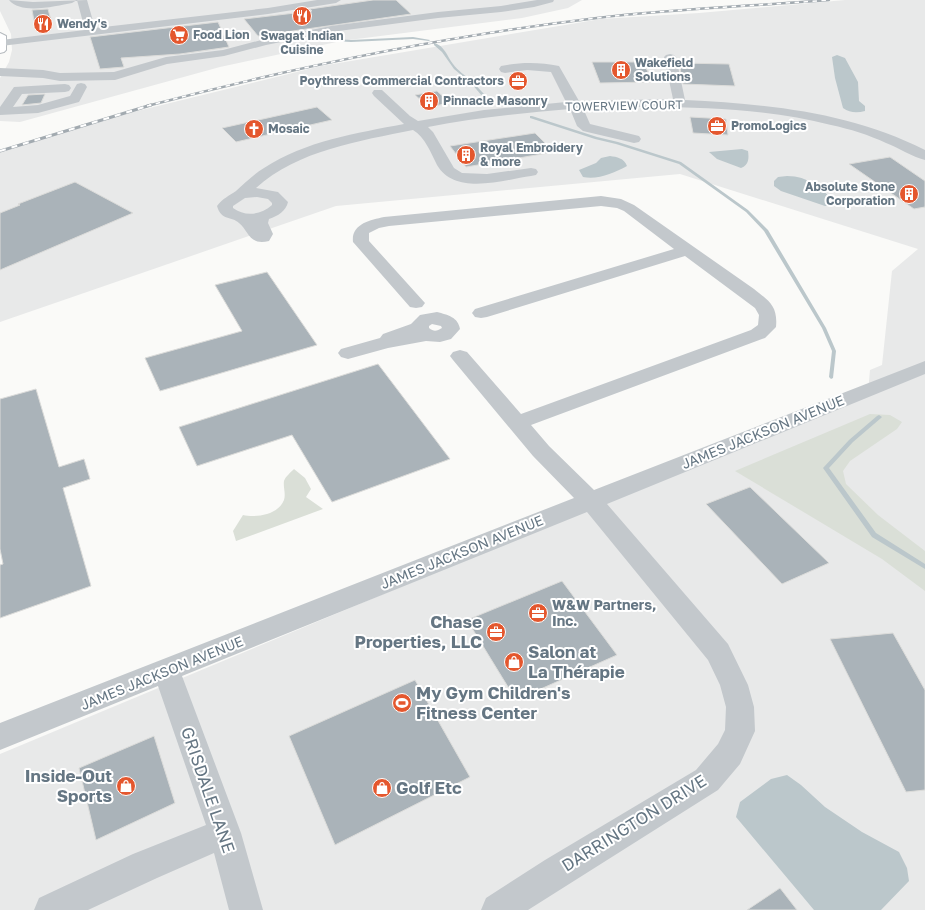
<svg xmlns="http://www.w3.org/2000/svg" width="925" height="910" font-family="'Golos Text',sans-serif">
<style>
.built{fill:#e8e9e9}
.green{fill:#dadfd7}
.water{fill:#bbc7cb}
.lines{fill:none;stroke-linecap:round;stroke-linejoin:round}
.stream{fill:#bbc7cb;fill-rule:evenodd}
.building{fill:#aab3b9;stroke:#dcdcda}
.major-casing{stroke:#b5babe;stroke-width:2}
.minor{fill:#c3c8cc;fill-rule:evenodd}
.major{fill:#fff;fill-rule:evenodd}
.rail-far1-casing{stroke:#a2aab0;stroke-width:2.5}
.rail-casing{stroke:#a2aab0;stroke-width:3}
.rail-far1{stroke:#fff;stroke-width:1.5;stroke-dasharray:4.5;stroke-linecap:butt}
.rail{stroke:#fff;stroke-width:2;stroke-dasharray:6;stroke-linecap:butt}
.labels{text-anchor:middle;stroke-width:4;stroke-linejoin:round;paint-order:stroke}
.far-poi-label{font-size:12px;font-weight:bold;fill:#657683;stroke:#fff;text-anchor:start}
.far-street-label{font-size:12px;fill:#657683;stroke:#fff}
.street-label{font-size:14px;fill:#657683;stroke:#fff}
.poi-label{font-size:14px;font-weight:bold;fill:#657683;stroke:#fff;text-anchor:start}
.near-poi-label{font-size:17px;font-weight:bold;fill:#657683;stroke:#fff;text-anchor:start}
.near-street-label{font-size:17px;fill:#657683;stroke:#fff}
</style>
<rect width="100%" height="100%" fill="#fafaf8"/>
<g class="built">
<path d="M0,0H582L568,8L522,18L341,41L220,67L20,122L0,121V78L9,62L12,50L11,34L0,11Z"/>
<path d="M845,0H925V910H0V754L868,392L870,370L882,365L892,271L918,249L680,174L336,206L0,322V150L84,124L321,66L601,19L699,13Z"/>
</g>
<g class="green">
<path d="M870,414L890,415L902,422L897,429L850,461L843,471L846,484L878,515L925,551V591L882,559L735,471Z"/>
<path d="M294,469L305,478L311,489L306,497L323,509L236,541L233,531L243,515C256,518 278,515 284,500C286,494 283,487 284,481C285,477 291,472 294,469Z"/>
</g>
<g class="water">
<path d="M837,55L845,58L858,82L859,101L865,106V111C857,113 850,113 843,108L835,78L832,57Z"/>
<path d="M742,149L748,151C749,158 749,165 741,168L717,159L709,152Z"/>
<path d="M610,156C617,157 624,158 627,166C614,173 598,180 583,177L579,170L596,163L601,158Z"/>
<path d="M787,176C809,176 819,188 835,201L832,206H825L781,191L774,186V181L778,177Z"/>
<path d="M787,775L801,785L825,807L862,832L899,852L907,868L909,881L881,910H814L736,817L740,802L771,779Z"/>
</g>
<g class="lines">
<g class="stream">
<path d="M413,37L430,40L429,41L413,39L351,42L315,40L314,39L315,38L351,40Z"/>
<path d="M434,43C444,45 447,56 453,64C458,71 465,75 471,81C478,87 485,95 491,102L490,103H488L471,83L454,69L442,52L434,45Z"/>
<path d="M530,116H532L597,137L618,142L681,162L748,210L768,230L826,328L836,351L833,378L831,379L829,377L832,351L822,328L764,231L746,212L679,164L616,144L595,139L530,118Z"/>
<path d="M879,415L882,417L881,418L853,442L829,468L876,533L925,564V569L872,537L823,468L849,440L877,416Z"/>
</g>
</g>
<g class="building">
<path d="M373,0H396L411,14L258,36L244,19L312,11L310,9Z"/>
<path d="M48,9L52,24L35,26L32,10Z"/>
<path d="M218,22L229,47L180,54L121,58L124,67L100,69L90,37Z"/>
<path d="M592,62H643L653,82L600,83Z"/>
<path d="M679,63L729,64L735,86L683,84Z"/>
<path d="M437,91L450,103L429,107L415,95Z"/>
<path d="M45,94L41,103L22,105L28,95Z"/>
<path d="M317,107L332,120L236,142L222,128Z"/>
<path d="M690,117L726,119L728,135L693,133Z"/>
<path d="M535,133L554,152L466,167L450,146Z"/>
<path d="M890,157L925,181V207L914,209L849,164Z"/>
<path d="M75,182L133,213L0,270V213L20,205L18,204Z"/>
<path d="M267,272L317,345L160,391L145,358L242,331L215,285Z"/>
<path d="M378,364L450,459L332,502L292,435L197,466L179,427Z"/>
<path d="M36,389L59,467L84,459L90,479L63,488L91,586L0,618V565L3,564L0,549V399Z"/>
<path d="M750,487L829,563L782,584L706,504Z"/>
<path d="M562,581L617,655L516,700L467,620Z"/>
<path d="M893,633L925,690V790L906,792L830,639Z"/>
<path d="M415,680L470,777L335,845L289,736Z"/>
<path d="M154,736L175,803L96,840L79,768Z"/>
<path d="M780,888L797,910H747Z"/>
</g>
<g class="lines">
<defs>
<path id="major" d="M0,33L6,36V50L4,52L0,53Z"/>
</defs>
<use href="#major" class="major-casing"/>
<g class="minor">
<path d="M9,0L33,2L87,0L95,28L268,8L317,0H341L336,3L268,14L1,46V40L85,30L77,0L72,3C56,6 21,15 9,0Z"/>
<path d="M537,0H554L553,2L534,7L501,12L438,18L331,32L266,45L224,56L167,64L115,80L60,81L43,78L0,76V68L43,70L60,73L114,72L166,57L223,50L265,39L331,26L438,12L501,6Z"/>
<path d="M670,54L674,55L676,57L685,100C768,104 851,112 925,150V160C912,157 899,148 886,143C869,135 850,129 831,125C751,105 666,106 583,108L590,124L639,136L641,139L639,142L634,143L583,131L577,126L570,109C522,113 474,118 428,127L433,132L454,168L462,173L487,174L531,168L536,169L538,172L536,175L531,176C503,180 455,196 437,165C431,153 425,137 413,130C360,141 298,150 256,188L278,192L288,202C286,211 278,216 269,219L268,223L273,234L269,241C249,246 249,231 239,223C232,216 221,221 217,206C223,198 229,196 236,191C245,183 254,174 264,168C305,141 357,133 404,124L374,96L372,93L374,90H382L410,116L418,121L484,110L566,102L551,72L527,70L505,73L501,72L499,69L501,66C520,62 540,62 559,66L579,101L673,99L664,57L666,55ZM257,197L268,199L272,203V205C261,215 245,217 233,208V206L245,198Z"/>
<path d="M81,83L85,84L87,87L79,102L38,113L0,115V107L14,87L65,84L69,85L71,88L69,91L65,92L22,94L13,107L38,105L70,96L77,84Z"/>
<path d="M601,196L621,199L634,205L754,289C769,301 778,306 776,327L765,338L531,425L549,446L594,490L925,361V374L607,504L728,644L748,685L754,707L755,731L740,764L718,790L528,910H481L486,898L545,860L696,770L718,744L725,730L726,707L720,685L708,660L587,512L182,676L241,833L263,910H229L214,853L157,878L88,910H34L39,898L133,854L206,825L158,686L0,750V723L574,498L533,456L453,360L450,356L453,352L460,350L467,352L521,414L751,330L758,325L759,315L755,308L685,256L487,317L481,318L475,317L472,313L475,309L674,249L624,211L617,208L601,206L389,226L379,228L369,233V241L425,303L422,307L416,308L410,307L353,242C351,224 370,220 384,217Z"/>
<path d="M437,312C448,315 458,317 460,329L451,339L440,342L426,341L388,348L348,359L341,357L338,353L341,349L380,338L383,334L411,324L420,315ZM432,324L441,326L442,328C437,331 434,332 429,328V326Z"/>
</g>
<use href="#major" class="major"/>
<defs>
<path id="rail-far1" d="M147,106C295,67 445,36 597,18C674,9 752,6 829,0"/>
<path id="rail" d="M0,151L151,105"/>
</defs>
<use href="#rail-far1" class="rail-far1-casing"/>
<use href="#rail" class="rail-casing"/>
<use href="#rail-far1" class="rail-far1"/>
<use href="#rail" class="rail"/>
</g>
<defs>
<symbol id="restaurant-disc" viewBox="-11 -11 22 22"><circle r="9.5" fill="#e4572e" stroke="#fff"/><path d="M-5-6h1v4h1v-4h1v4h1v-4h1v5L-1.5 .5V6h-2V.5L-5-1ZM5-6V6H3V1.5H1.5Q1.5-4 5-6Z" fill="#fff"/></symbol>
<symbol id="supermarket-disc" viewBox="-11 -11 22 22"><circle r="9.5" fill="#e4572e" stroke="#fff"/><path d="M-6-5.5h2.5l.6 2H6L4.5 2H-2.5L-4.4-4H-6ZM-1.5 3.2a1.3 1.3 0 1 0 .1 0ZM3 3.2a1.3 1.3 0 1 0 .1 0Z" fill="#fff"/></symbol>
<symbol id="building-disc" viewBox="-11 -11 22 22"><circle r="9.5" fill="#e4572e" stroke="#fff"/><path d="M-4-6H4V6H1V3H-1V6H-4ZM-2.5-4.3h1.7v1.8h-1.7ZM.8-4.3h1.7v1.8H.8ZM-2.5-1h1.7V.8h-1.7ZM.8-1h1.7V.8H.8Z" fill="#fff"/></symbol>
<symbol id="office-disc" viewBox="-11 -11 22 22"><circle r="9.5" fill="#e4572e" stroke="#fff"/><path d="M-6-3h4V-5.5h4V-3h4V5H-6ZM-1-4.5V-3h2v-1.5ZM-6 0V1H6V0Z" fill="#fff"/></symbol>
<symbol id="church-disc" viewBox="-11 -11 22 22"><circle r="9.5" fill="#e4572e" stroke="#fff"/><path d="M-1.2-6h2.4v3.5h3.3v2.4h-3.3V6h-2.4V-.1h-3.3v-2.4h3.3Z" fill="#fff"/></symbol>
<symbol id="shop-disc" viewBox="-11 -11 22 22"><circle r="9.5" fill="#e4572e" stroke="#fff"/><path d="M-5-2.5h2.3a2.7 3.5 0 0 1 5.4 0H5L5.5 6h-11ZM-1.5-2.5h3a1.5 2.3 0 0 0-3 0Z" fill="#fff"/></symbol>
<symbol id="stadium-disc" viewBox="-11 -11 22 22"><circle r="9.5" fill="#e4572e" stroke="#fff"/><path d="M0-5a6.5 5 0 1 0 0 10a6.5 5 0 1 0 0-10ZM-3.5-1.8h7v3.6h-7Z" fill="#fff"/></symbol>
</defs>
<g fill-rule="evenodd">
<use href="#restaurant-disc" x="291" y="5" width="22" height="22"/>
<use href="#restaurant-disc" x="32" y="13" width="22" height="22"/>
<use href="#supermarket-disc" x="168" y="24" width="22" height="22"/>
<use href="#building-disc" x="610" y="59" width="22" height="22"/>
<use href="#office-disc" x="507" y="70" width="22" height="22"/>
<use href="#building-disc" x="418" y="90" width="22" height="22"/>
<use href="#office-disc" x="706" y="115" width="22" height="22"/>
<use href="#church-disc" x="243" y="118" width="22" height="22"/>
<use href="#building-disc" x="455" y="144" width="22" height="22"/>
<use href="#building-disc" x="898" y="183" width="22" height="22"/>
<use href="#office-disc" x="527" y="602" width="22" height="22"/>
<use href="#office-disc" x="485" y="621" width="22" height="22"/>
<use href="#shop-disc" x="503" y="651" width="22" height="22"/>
<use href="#stadium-disc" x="391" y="692" width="22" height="22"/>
<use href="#shop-disc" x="115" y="775" width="22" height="22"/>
<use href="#shop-disc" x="371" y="777" width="22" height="22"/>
</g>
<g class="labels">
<g class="far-poi-label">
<text x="57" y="28">Wendy's</text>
<text x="193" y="39">Food Lion</text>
<text x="302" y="40" text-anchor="middle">Swagat Indian<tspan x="302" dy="14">Cuisine</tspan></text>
<text x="635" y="67">Wakefield<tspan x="635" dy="14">Solutions</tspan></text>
<text x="504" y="85" text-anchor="end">Poythress Commercial Contractors</text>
<text x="443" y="105">Pinnacle Masonry</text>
<text x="731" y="130">PromoLogics</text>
<text x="268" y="133">Mosaic</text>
<text x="480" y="152">Royal Embroidery<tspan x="480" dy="14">&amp; more</tspan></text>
<text x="895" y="191" text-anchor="end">Absolute Stone<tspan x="895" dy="14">Corporation</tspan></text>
</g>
<g class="far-street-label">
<text transform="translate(624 106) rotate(-1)" y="4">TOWERVIEW COURT</text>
</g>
<g class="street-label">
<text transform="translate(763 432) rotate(-22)" y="5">JAMES JACKSON AVENUE</text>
<text transform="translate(462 552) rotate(-22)" y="5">JAMES JACKSON AVENUE</text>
<text transform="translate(162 673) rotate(-22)" y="5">JAMES JACKSON AVENUE</text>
</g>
<g class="poi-label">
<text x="552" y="610">W&amp;W Partners,<tspan x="552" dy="16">Inc.</tspan></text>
</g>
<g class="near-poi-label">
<text x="482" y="628" text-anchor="end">Chase<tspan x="482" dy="20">Properties, LLC</tspan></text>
<text x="528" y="658">Salon at<tspan x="528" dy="20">La Thérapie</tspan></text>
<text x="416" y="699">My Gym Children's<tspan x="416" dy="20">Fitness Center</tspan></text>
<text x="112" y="782" text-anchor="end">Inside-Out<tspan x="112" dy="20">Sports</tspan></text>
<text x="396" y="794">Golf Etc</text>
</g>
<g class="near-street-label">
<text transform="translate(208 790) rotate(71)" y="6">GRISDALE LANE</text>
<text transform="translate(634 823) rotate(-32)" y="6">DARRINGTON DRIVE</text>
</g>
</g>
</svg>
